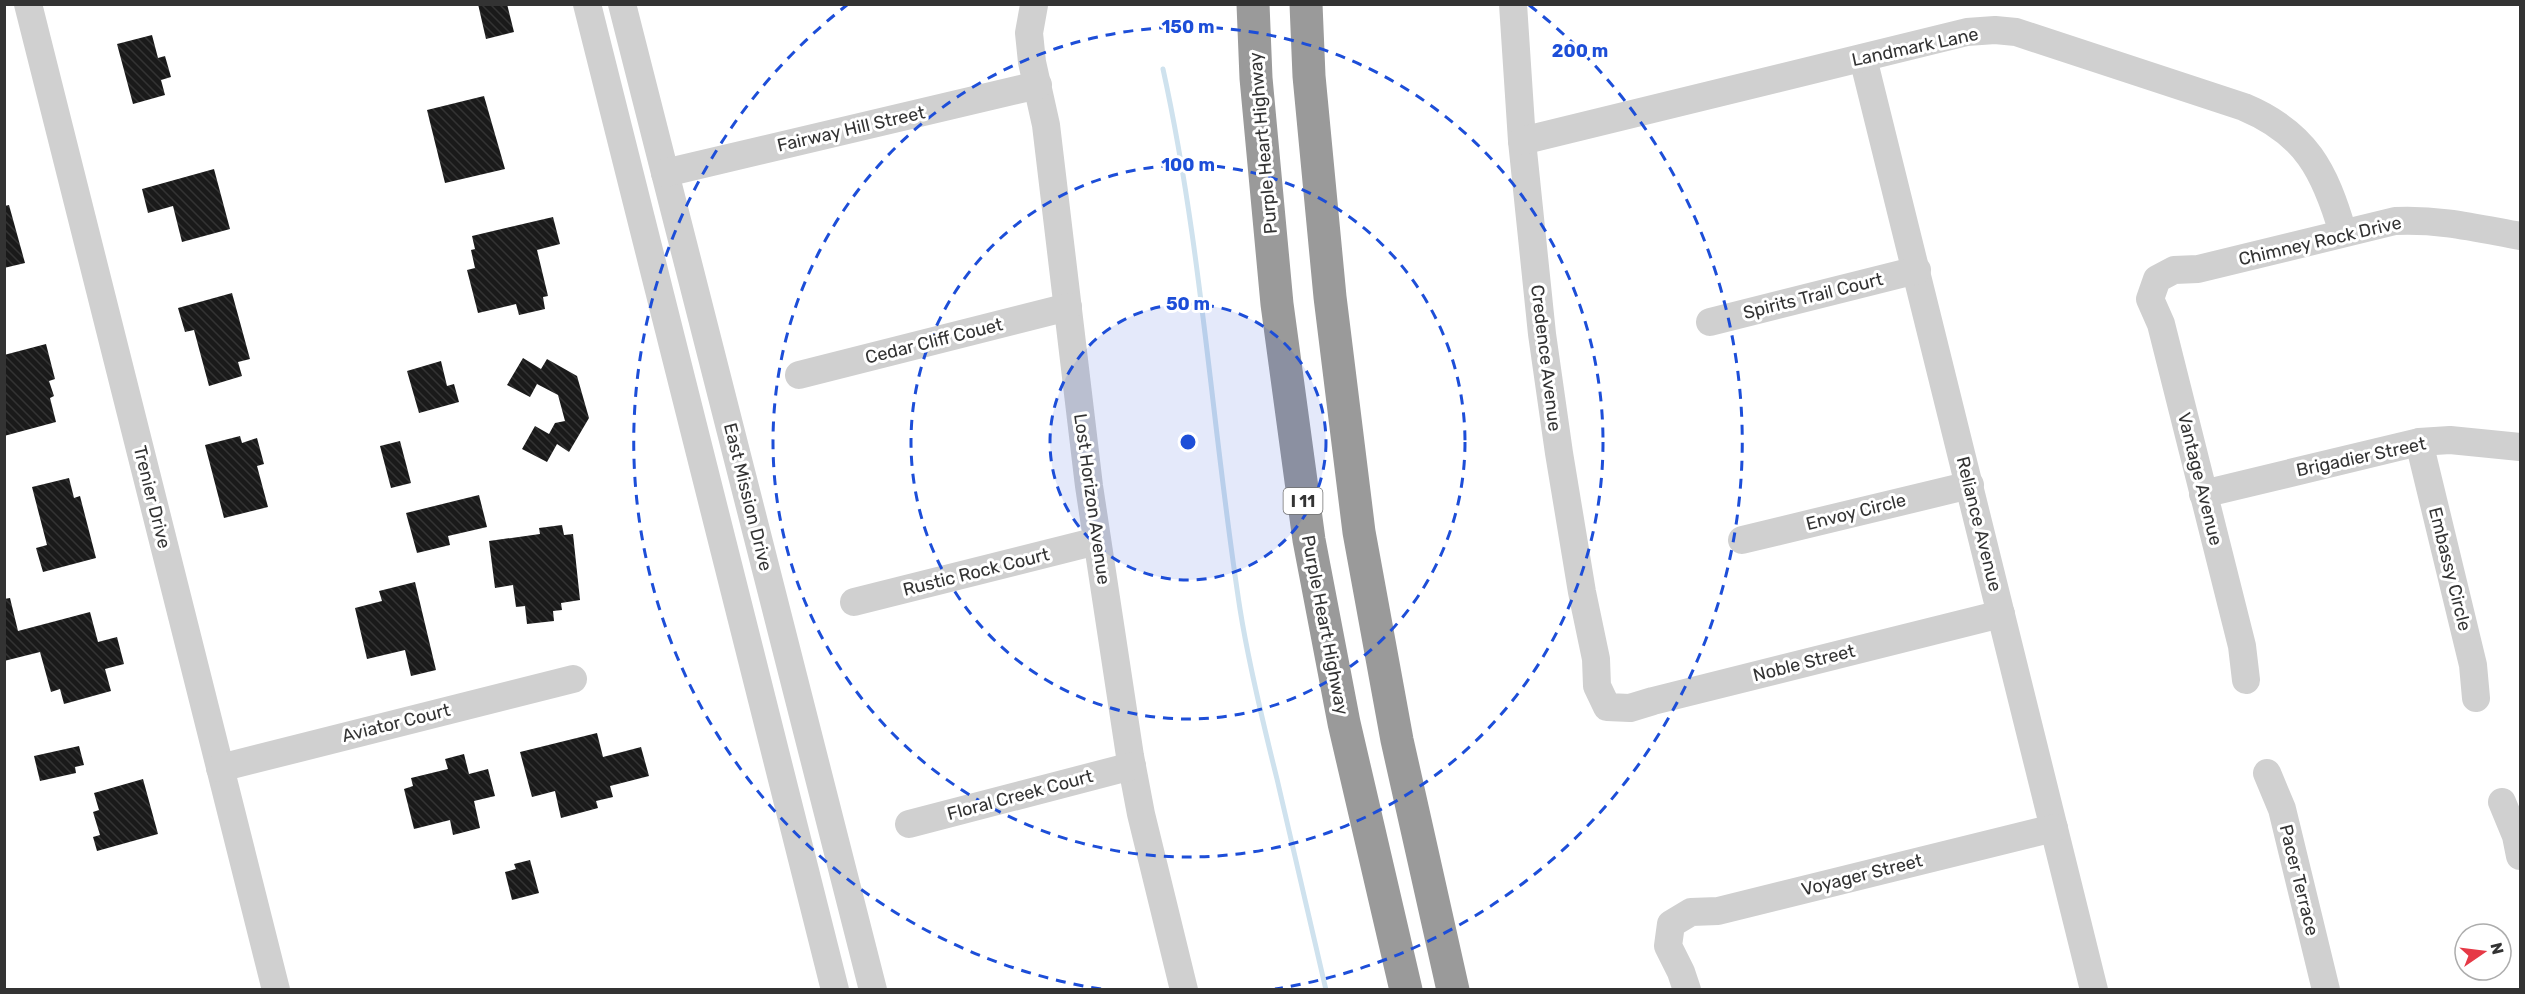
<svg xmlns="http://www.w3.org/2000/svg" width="2525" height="994" font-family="Rubik,sans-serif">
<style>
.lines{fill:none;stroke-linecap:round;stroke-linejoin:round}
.stream{stroke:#cfe2ee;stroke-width:5}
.building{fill:url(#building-back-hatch)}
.minor{stroke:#d0d0d0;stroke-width:28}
.highway{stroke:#9a9a9a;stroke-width:33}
.ring{fill:none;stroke:#1d4ed8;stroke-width:3;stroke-dasharray:10 8}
.labels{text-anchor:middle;stroke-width:6;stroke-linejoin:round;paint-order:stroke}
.shield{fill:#fff;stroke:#707070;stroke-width:1.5}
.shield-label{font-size:16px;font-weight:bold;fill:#333}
.street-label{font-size:18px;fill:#333;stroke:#fff}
.centre{fill:#1d4ed8;stroke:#fff;stroke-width:3}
.ring-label{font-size:18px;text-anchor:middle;font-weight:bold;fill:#1d4ed8;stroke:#fff;stroke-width:6;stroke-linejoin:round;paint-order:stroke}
</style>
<defs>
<pattern id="building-back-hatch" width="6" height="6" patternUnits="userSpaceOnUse" patternTransform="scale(1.5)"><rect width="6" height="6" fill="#1a1a1a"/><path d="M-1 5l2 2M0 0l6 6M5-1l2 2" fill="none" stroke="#333"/></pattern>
</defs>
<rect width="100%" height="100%" fill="#fff"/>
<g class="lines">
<path class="stream" d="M1163,69C1202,247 1212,429 1240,609C1249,666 1263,723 1277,779C1293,849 1310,919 1326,990"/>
</g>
<g class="building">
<path d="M478,4H507L514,32L486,39Z"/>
<path d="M152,35L158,58L165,56L171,77L161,80L165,95L133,104L117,44Z"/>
<path d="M484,96L505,169L445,183L427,110Z"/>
<path d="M214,169L230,229L182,242L173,206L148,213L142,189Z"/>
<path d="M9,205L25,263L4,268V206Z"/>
<path d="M553,217L560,244L537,250L548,296L543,297L545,309L519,315L516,304L478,313L467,270L475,268L471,250L475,249L472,236Z"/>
<path d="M232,293L250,359L238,362L242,376L209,386L194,330L185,332L178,308Z"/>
<path d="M46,344L55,379L49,381L54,396L50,398L56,422L4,436V355Z"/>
<path d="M523,358L541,369L547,359L577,376L589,418L569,452L557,444L547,462L522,449L535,426L549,434L555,423L565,421L558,395L537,384L530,397L507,385Z"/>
<path d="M441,361L447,386L454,384L459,402L419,413L407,371Z"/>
<path d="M240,436L242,443L257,438L264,464L257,466L268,507L224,518L205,445Z"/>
<path d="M400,441L411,483L391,488L380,446Z"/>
<path d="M69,478L74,498L80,496L96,558L43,572L36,548L47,545L32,487Z"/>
<path d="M479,495L487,527L448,536L450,545L417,553L406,513Z"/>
<path d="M562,525L564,535L573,534L580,600L561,603L562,610L553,611L554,621L527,624L525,606L516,607L513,585L495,588L489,541L540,534L539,528Z"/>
<path d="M415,582L436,670L411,676L405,650L367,659L355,608L382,601L379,591Z"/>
<path d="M10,598L18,631L90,612L98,642L117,637L124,664L105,669L111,691L64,704L60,689L51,692L40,652L4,661V599Z"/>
<path d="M597,733L603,757L641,747L649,776L610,786L613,797L596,801L598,808L561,818L555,791L532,797L520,752Z"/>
<path d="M79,746L84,765L75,767L76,773L40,781L34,756Z"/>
<path d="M464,754L469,774L488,769L495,796L474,801L480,828L453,835L450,820L414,829L404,789L413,786L411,778L448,769L445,759Z"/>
<path d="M143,779L158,834L97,851L93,837L100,835L93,812L99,810L94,793Z"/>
<path d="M530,860L539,893L512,900L505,872L516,869L514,864Z"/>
</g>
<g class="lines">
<g class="minor">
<path d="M28,4L276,990"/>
<path d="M587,4L835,990"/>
<path d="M622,4L873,990"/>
<path d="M1513,4L1522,141L1542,334L1559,453L1582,592L1596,659L1597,686L1607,707L1630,708L1653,701L2001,614"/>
<path d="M1034,5L1029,33L1032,62L1046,125L1089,486L1130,756L1141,814L1184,990"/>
<path d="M1863,58L2094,990"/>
<path d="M1522,141L1967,32L1995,30L2016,32L2244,107C2306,133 2325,171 2343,233"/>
<path d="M665,173L1038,85"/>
<path d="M1710,322L1917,270"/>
<path d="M799,375L1068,307"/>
<path d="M2419,442L2473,665L2476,698"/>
<path d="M2203,494L2419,442L2450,440L2520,447"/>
<path d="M1742,540L1970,485"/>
<path d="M854,602L1097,541"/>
<path d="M2246,680L2242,646L2161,324L2150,299L2157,279L2174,270L2198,269L2395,221C2441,219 2476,228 2520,236"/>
<path d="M220,768L573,679"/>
<path d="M2267,773L2282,809L2326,990"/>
<path d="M2502,802L2516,836L2520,856"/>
<path d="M909,824L1132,766"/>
<path d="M1687,990L1681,972L1668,946L1671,924L1691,912L1718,911L2054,828"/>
</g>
<g class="highway">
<path d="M1253,4L1256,78L1277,304L1309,540L1344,723L1406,990"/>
<path d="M1306,4L1309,76L1330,297L1359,532L1397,740L1453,990"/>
</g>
</g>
<circle cx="1188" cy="442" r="138" fill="#1d4ed8" fill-opacity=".12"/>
<g class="ring">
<circle cx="1188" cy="442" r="138"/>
<circle cx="1188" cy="442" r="277"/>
<circle cx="1188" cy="442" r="415"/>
<path d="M1101 989A554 554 0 0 1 847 5M1529 5A554 554 0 0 1 1275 989"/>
</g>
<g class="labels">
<rect class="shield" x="1283.5" y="488" width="39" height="26" rx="4.5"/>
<g class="shield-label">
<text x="1303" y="507">I 11</text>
</g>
<g class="street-label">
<text transform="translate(1915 47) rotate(-12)" y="6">Landmark Lane</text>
<text transform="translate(851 129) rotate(-13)" y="6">Fairway Hill Street</text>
<text transform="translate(1263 143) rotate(-95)" y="6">Purple Heart Highway</text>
<text transform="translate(2320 241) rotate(-13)" y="6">Chimney Rock Drive</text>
<text transform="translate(1813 296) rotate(-14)" y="6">Spirits Trail Court</text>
<text transform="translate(934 341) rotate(-14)" y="6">Cedar Cliff Couet</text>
<text transform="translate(1546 358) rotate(83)" y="6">Credence Avenue</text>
<text transform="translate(2361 457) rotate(-12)" y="6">Brigadier Street</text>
<text transform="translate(2200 479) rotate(76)" y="6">Vantage Avenue</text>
<text transform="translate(152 497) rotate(76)" y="6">Trenier Drive</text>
<text transform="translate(748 497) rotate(76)" y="6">East Mission Drive</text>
<text transform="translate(1092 499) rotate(82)" y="6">Lost Horizon Avenue</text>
<text transform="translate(1856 512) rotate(-14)" y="6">Envoy Circle</text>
<text transform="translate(1979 524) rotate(76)" y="6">Reliance Avenue</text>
<text transform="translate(2450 569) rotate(76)" y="6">Embassy Circle</text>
<text transform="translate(976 572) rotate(-14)" y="6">Rustic Rock Court</text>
<text transform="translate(1325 625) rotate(79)" y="6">Purple Heart Highway</text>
<text transform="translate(1804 663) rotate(-14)" y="6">Noble Street</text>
<text transform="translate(396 723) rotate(-14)" y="6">Aviator Court</text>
<text transform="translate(1020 795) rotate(-15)" y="6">Floral Creek Court</text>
<text transform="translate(1862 875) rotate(-14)" y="6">Voyager Street</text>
<text transform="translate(2299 880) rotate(76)" y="6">Pacer Terrace</text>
</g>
</g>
<circle cx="1188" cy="442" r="9" class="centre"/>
<g class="ring-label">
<text x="1188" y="33">150 m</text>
<text x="1580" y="57">200 m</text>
<text x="1188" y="171">100 m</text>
<text x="1188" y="310">50 m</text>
</g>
<rect width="2525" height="994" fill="none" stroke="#333333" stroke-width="12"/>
<g transform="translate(2483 952) rotate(76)"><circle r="28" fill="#ffffff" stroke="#adadad" stroke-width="1.5"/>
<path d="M0-4.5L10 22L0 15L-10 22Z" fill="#e63946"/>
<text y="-9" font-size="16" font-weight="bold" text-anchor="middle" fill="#333333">N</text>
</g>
</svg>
